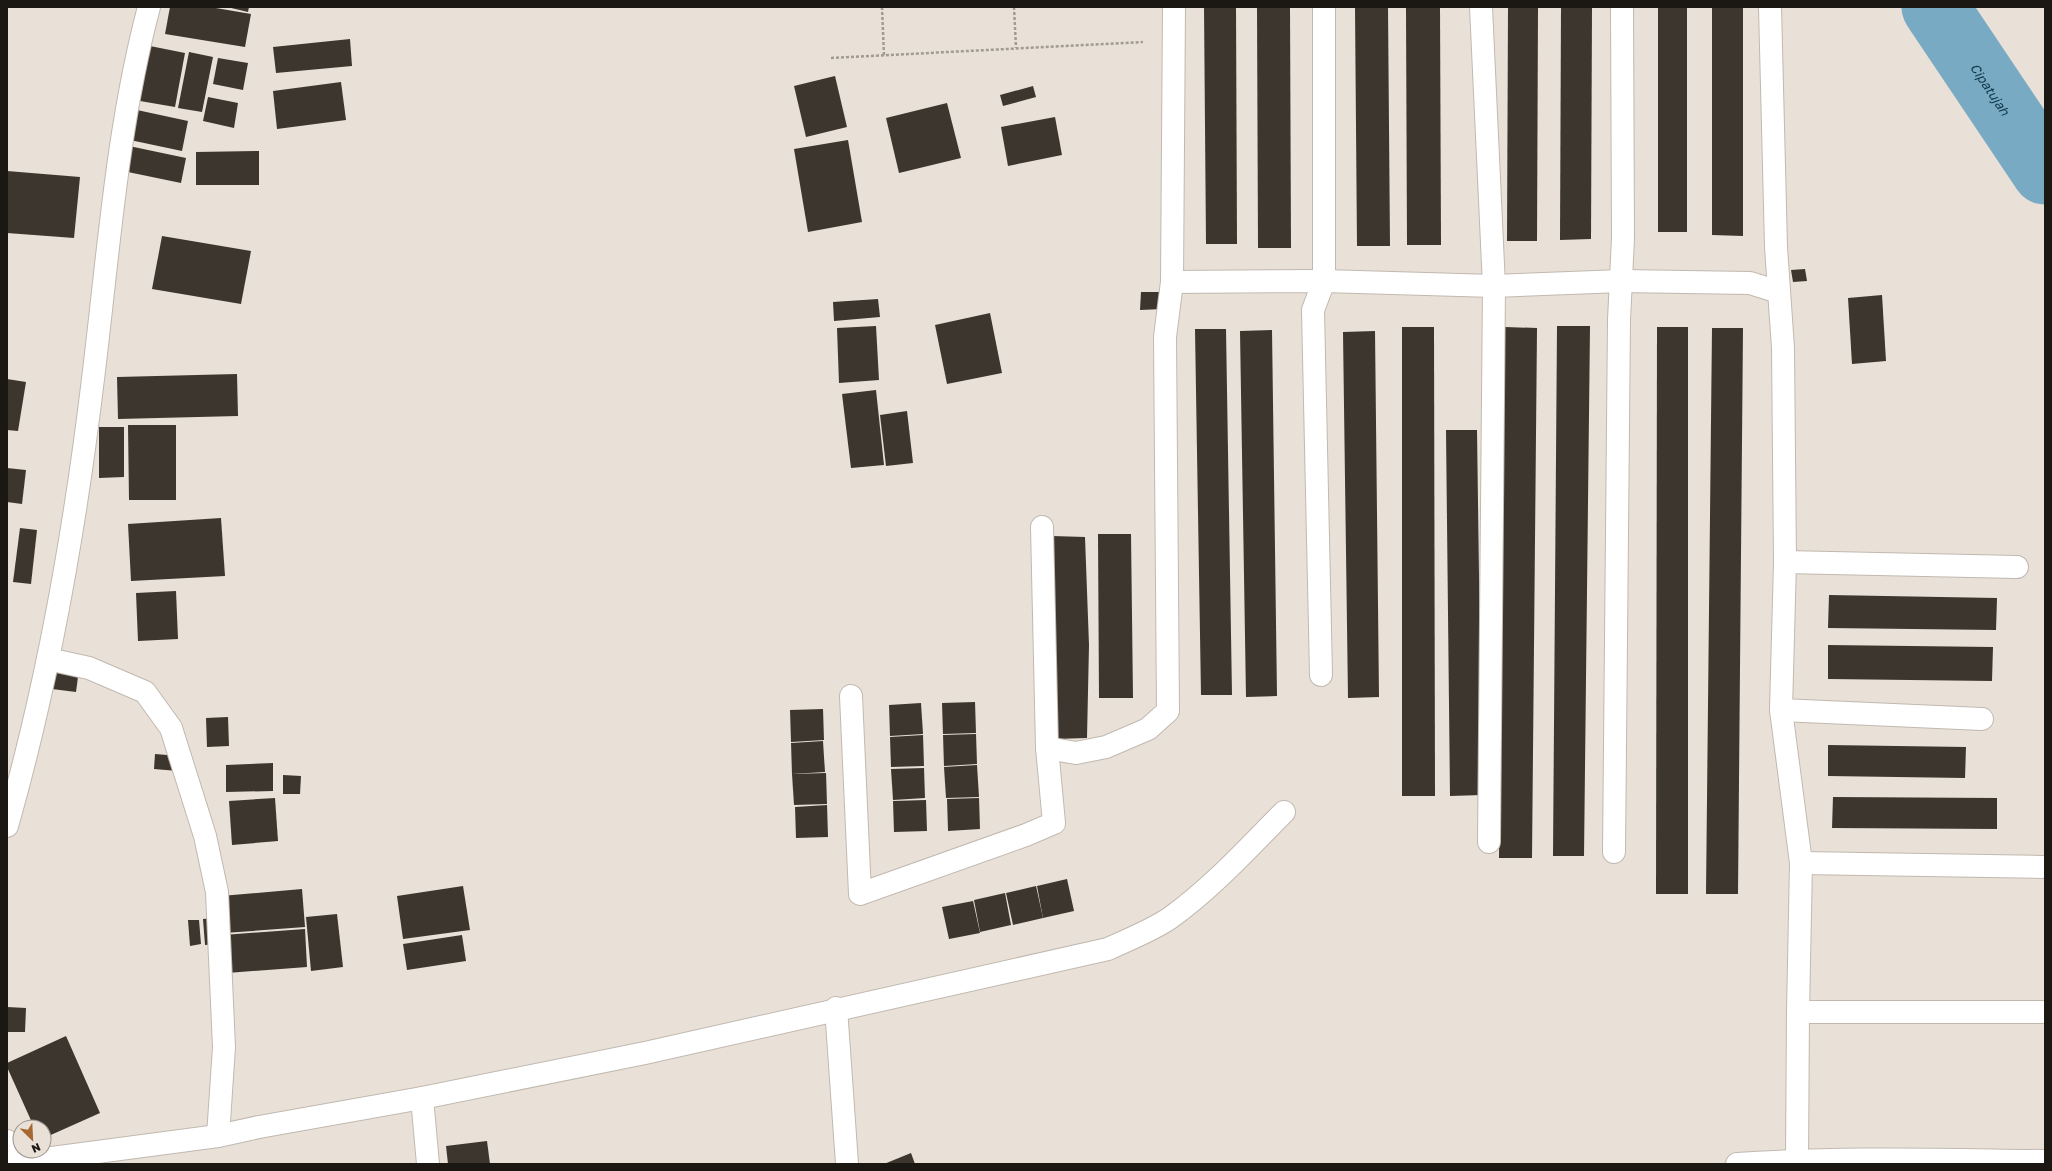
<svg xmlns="http://www.w3.org/2000/svg" width="2052" height="1171" font-family="'Golos Text',sans-serif">
<style>
.lines{fill:none;stroke-linecap:round;stroke-linejoin:round}
.river{stroke:#79aac3;stroke-width:67}
.building{fill:#3c362e}
.minor-casing{stroke:#c1b9b0;stroke-width:24}
.path{stroke:#a19b93;stroke-width:2.5;stroke-dasharray:3 2;stroke-linecap:butt}
.minor{stroke:#fff;stroke-width:22}
.labels{text-anchor:middle;stroke-width:4;stroke-linejoin:round;paint-order:stroke}
.water-label{font-size:13px;font-style:italic;fill:#0f3a4c;stroke:#e9e1d7}
</style>
<rect width="100%" height="100%" fill="#e9e1d7"/>
<g class="lines">
<path class="river" id="s1" d="M1935,7L2045,171"/>
</g>
<g class="building">
<path d="M170,7H210L251,14L245,47L165,34Z"/>
<path d="M227,7H249L248,12Z"/>
<path d="M1204,7H1236L1237,244H1206Z"/>
<path d="M1257,7H1290L1291,248H1258Z"/>
<path d="M1355,7H1388L1390,246H1357Z"/>
<path d="M1406,7H1440L1441,245H1407Z"/>
<path d="M1508,7H1538L1537,241H1507Z"/>
<path d="M1561,7H1592L1591,239L1560,240Z"/>
<rect x="1658" y="7" width="29" height="225"/>
<path d="M1712,7H1743V236L1712,235Z"/>
<path d="M350,39L352,66L276,73L273,47Z"/>
<path d="M150,46L185,53L175,107L140,101Z"/>
<path d="M189,52L213,57L202,112L178,108Z"/>
<path d="M218,58L248,63L243,90L213,84Z"/>
<path d="M835,76L847,127L806,137L794,86Z"/>
<path d="M341,82L346,120L277,129L273,91Z"/>
<path d="M1033,86L1036,97L1003,106L1000,95Z"/>
<path d="M208,97L238,103L234,128L203,121Z"/>
<path d="M947,103L961,158L899,173L886,118Z"/>
<path d="M137,110L188,121L182,151L130,140Z"/>
<path d="M1055,117L1062,155L1008,166L1001,127Z"/>
<path d="M848,140L862,222L808,232L794,149Z"/>
<path d="M129,146L186,158L181,183L123,171Z"/>
<path d="M259,151V185H196V152Z"/>
<path d="M7,171L80,177L74,238L7,233Z"/>
<path d="M162,236L251,251L241,304L152,289Z"/>
<path d="M1805,269L1807,281L1793,282L1791,270Z"/>
<path d="M1141,292H1163V309L1140,310Z"/>
<path d="M1882,295L1886,361L1852,364L1848,298Z"/>
<path d="M878,299L880,317L834,321L833,302Z"/>
<path d="M990,313L1002,373L947,384L935,325Z"/>
<path d="M876,326L879,380L839,383L837,328Z"/>
<path d="M1557,326H1590L1584,856H1553Z"/>
<path d="M1402,327H1434L1435,796H1402Z"/>
<path d="M1505,327L1537,328L1532,858H1499Z"/>
<path d="M1657,327H1688V894H1656Z"/>
<path d="M1712,328H1743L1738,894H1706Z"/>
<path d="M1195,329H1226L1232,695H1201Z"/>
<path d="M1272,330L1277,696L1246,697L1240,331Z"/>
<path d="M1375,331L1379,697L1348,698L1343,332Z"/>
<path d="M237,374L238,416L118,419L117,377Z"/>
<path d="M7,379L26,382L18,431L7,430Z"/>
<path d="M876,390L884,465L851,468L842,394Z"/>
<path d="M907,411L913,463L886,466L880,415Z"/>
<path d="M128,425H176V500H129Z"/>
<path d="M99,427H124V477L99,478Z"/>
<path d="M1446,430H1477L1482,795L1450,796Z"/>
<path d="M7,468L26,470L22,504L7,502Z"/>
<path d="M221,518L225,576L131,581L128,524Z"/>
<path d="M20,528L37,530L31,584L13,582Z"/>
<path d="M1098,534H1131L1133,698H1099Z"/>
<path d="M1052,536L1085,537L1089,645L1087,738L1055,739V583Z"/>
<path d="M176,591L178,639L138,641L136,593Z"/>
<path d="M1829,595L1997,598L1996,630L1828,628Z"/>
<path d="M1828,645L1993,647L1992,681L1828,679Z"/>
<path d="M55,666L79,669L76,692L52,689Z"/>
<path d="M975,702L976,733L943,734L942,703Z"/>
<path d="M921,703L923,734L890,736L889,705Z"/>
<path d="M823,709L824,740L791,742L790,710Z"/>
<path d="M228,717L229,746L207,747L206,718Z"/>
<path d="M976,734L977,764L944,766L943,735Z"/>
<path d="M923,735L924,766L891,767L890,737Z"/>
<path d="M823,741L825,772L792,774L791,743Z"/>
<path d="M1828,745L1966,747L1965,778L1828,776Z"/>
<path d="M155,754L179,756L178,771L154,769Z"/>
<path d="M273,763V791L226,792V765Z"/>
<path d="M977,765L979,797L946,798L944,767Z"/>
<path d="M924,768L925,798L893,800L891,769Z"/>
<path d="M826,773L827,804L794,805L792,774Z"/>
<path d="M283,775L301,776L300,794H283Z"/>
<path d="M1833,797L1997,798V829L1832,828Z"/>
<path d="M275,798L278,841L232,845L229,801Z"/>
<path d="M979,798L980,829L948,831L947,799Z"/>
<path d="M926,800L927,831L894,832L893,801Z"/>
<path d="M827,805L828,837L796,838L795,807Z"/>
<path d="M1067,879L1074,911L1043,918L1037,886Z"/>
<path d="M463,886L470,930L403,939L397,896Z"/>
<path d="M1036,886L1043,918L1013,925L1006,893Z"/>
<path d="M302,889L305,927L224,933L221,896Z"/>
<path d="M1005,893L1011,925L980,932L974,900Z"/>
<path d="M973,901L980,933L949,939L942,907Z"/>
<path d="M337,914L343,967L311,971L306,917Z"/>
<path d="M215,918L217,944L205,945L203,919Z"/>
<path d="M188,920H199L201,944L190,946Z"/>
<path d="M305,929L307,967L227,973L223,935Z"/>
<path d="M462,935L466,961L407,970L403,944Z"/>
<path d="M7,1007L26,1008L25,1032H7Z"/>
<path d="M66,1036L100,1113L44,1138V1127H34L7,1067V1063Z"/>
<path d="M487,1141L490,1164H448L446,1146Z"/>
<path d="M911,1153L915,1164H884Z"/>
</g>
<g class="lines">
<defs>
<g id="minor">
<path d="M1481,7L1494,286L1489,842"/>
<path d="M1770,7L1776,247L1783,348L1785,562L1781,710L1801,863L1798,1012L1797,1160"/>
<path d="M1172,282L1324,281L1494,286L1621,281L1750,283L1779,292"/>
<path d="M1042,527L1047,748"/>
<path d="M1785,562L2017,567"/>
<path d="M48,659L89,668L145,692L171,728L205,836L217,892L224,1047L218,1136"/>
<path d="M1321,675L1313,310L1324,281V7"/>
<path d="M851,696L860,894L1026,835L1054,823L1047,748L1076,753L1106,747L1148,729L1168,711L1165,337L1172,282L1174,7"/>
<path d="M1781,710L1982,719"/>
<path d="M7,826C48,682 74,535 92,387C108,260 116,131 149,7"/>
<path d="M1614,852L1619,320L1623,238L1622,7"/>
<path d="M1801,863L2042,867"/>
<path d="M836,1008L847,1164"/>
<path d="M1798,1012H2045"/>
<path d="M422,1098L428,1164"/>
<path d="M7,1141L14,1164"/>
<path d="M7,1164L218,1136L259,1127L422,1098L645,1053L1108,949C1129,939 1151,931 1170,918C1212,888 1248,848 1284,812"/>
<path d="M1737,1164C1840,1157 1942,1160 2045,1161"/>
</g>
</defs>
<use href="#minor" class="minor-casing"/>
<g class="path">
<path d="M882,7L884,56"/>
<path d="M1014,7L1016,48"/>
<path d="M831,58L1143,42"/>
</g>
<use href="#minor" class="minor"/>
</g>
<g class="labels">
<g class="water-label">
<text dy="5" stroke="none"><textPath href="#s1" startOffset="99">Cipatujah</textPath></text>
</g>
</g>
<rect width="2052" height="1171" fill="none" stroke="#1b1814" stroke-width="16"/>
<g transform="translate(32 1139) rotate(156)"><circle r="19" fill="#e9e1d7" stroke="#979189"/>
<path d="M0-3L7 15L0 10L-7 15Z" fill="#a76730"/>
<text y="-6" font-size="11" font-weight="bold" text-anchor="middle" fill="#1b1814">N</text>
</g>
</svg>
